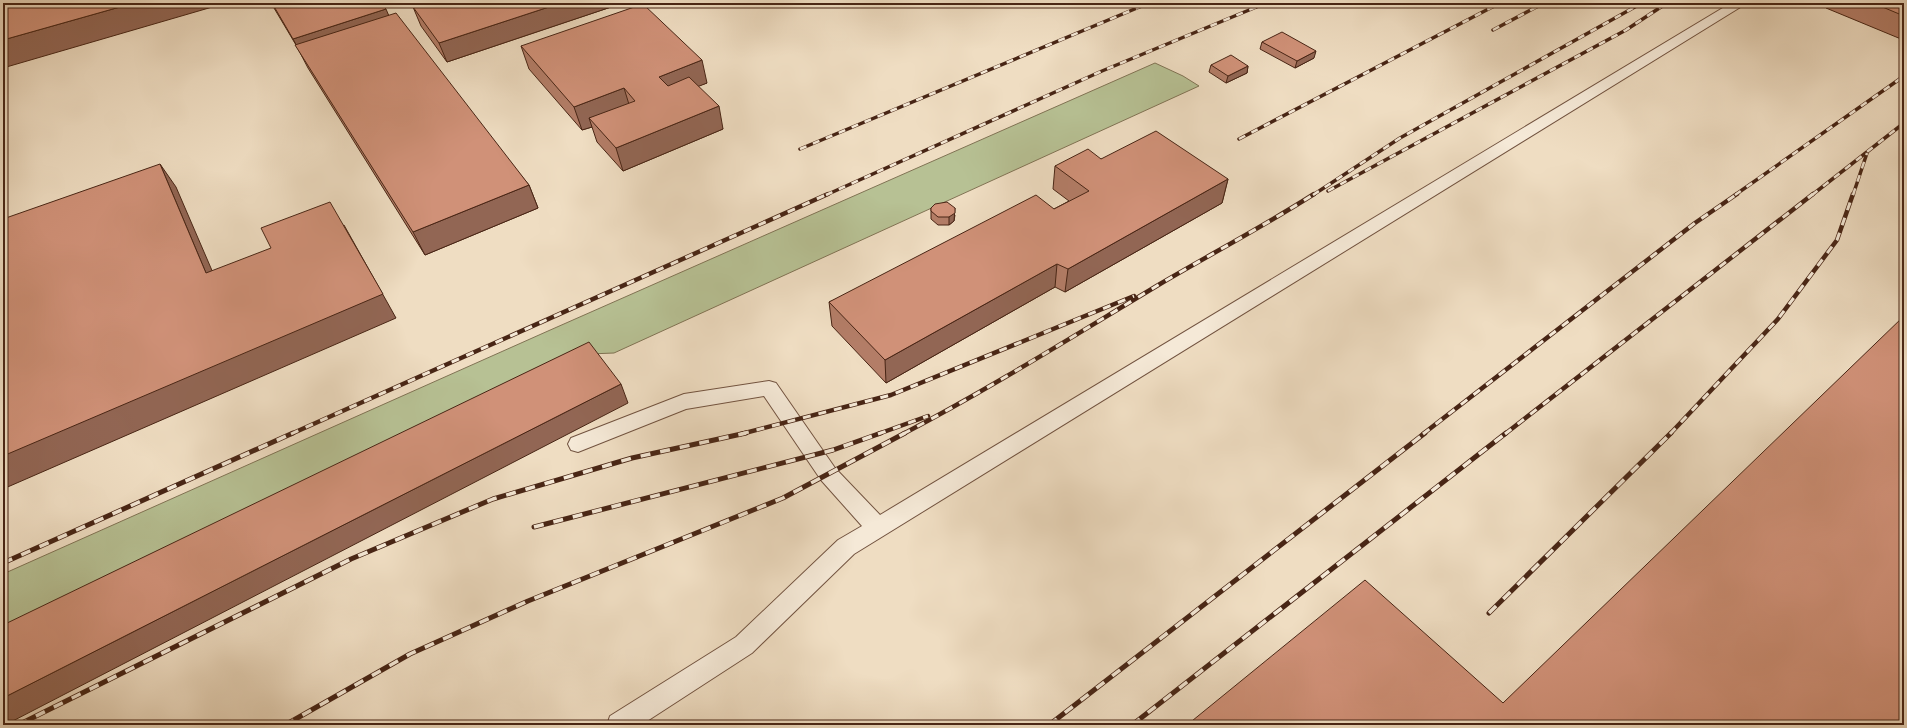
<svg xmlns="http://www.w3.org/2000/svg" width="1907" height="728" font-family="Vollkorn,serif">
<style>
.green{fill:#b7c194;stroke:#807354}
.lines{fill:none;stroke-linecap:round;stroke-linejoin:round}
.lane-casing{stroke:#725340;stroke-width:2}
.lane{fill:#f5e9d7;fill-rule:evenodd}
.rail-far2-casing{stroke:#482515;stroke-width:3.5}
.rail-far1-casing{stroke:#482515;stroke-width:4.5}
.rail-casing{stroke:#482515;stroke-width:5}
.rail-far2{stroke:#f5e9d7;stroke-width:2.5;stroke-dasharray:7;stroke-linecap:butt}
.rail-far1{stroke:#f5e9d7;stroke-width:3;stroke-dasharray:8;stroke-linecap:butt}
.rail{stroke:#f5e9d7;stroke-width:3.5;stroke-dasharray:10;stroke-linecap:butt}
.wall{fill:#b37d67;stroke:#482515}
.shaded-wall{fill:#926654;stroke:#482515}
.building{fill:#d09178;stroke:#482515}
</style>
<rect width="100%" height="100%" fill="#efddc2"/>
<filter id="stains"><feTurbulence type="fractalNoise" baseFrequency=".005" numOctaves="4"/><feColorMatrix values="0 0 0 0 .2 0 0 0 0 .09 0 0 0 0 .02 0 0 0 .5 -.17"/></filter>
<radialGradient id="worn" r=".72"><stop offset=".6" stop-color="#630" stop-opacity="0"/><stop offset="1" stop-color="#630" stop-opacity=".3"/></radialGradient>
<path class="green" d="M1155,63L1183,76L1199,86L614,353L589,354L3,633V574L548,331Z"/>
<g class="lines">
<defs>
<path id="lane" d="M1731,3H1747L854,554L752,653L641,725H607L610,716L736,637L838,540L862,526L821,480L764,396L686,409L578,452L571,450L568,444L571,438L684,394L769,381L776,383L835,468L880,515Z"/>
</defs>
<use href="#lane" class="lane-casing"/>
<use href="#lane" class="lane"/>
<defs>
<g id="rail-far2">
<path d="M1493,30L1544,3"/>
<path d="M1239,139L1500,3"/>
<path d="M800,149L1149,3"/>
<path d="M1328,191L1626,30L1667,3"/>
<path d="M826,195L1102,71L1266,3"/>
<path d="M1313,195L1400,138L1642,3"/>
<path d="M1735,195L1904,76"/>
<path d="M1812,195L1904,123"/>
<path d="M1853,195L1867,153"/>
</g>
<g id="rail-far1">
<path d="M291,434L828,194"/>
<path d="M741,434L891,395L1134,296"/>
<path d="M878,434L928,416"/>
<path d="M903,434C991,388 1075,335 1160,284C1211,254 1264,226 1314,194"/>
<path d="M1423,434L1695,223L1737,194"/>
<path d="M1505,434L1813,194"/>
<path d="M1670,434L1778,319L1837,240L1853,194"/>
</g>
<g id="rail">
<path d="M534,527L833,450L881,433"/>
<path d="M3,563L293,433"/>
<path d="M1489,613L1671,433"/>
<path d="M18,725L351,559L493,499L632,458L746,433"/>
<path d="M285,725L410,654L528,601L783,498L905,433"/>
<path d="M1049,725L1425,433"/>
<path d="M1132,725L1506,433"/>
</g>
</defs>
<use href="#rail-far2" class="rail-far2-casing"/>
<use href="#rail-far1" class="rail-far1-casing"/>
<use href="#rail" class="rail-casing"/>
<use href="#rail-far2" class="rail-far2"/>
<use href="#rail-far1" class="rail-far1"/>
<use href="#rail" class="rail"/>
</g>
<g class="wall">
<path d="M271,3H381L389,16L529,185L538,208L425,255L308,68L296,45Z"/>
<path d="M426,3H623L447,62L421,26L413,7Z"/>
<path d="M1830,3H1904V37L1901,39L1826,8Z"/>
<path d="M1262,42L1314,58L1295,68L1260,49Z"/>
<path d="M521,46L707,83L698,86L723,129L623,171L597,142L592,127L582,130L529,69Z"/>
<path d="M1211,65L1248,66L1247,73L1226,83L1209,72Z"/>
<path d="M1101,159L1228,179L1222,203L1065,292L1055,287L886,383L832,326L829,302L1054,209L1069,201L1053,189L1055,166Z"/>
<path d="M931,208L955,215L954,221L949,225H938L931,219Z"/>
</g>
<g class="shaded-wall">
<path d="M134,3H226L3,68V40Z"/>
<path d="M561,3H623L447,62L439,43Z"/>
<path d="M386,9L394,28L303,57L293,39Z"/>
<path d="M1316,51L1314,58L1295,68L1297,61Z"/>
<path d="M702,60L707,83L664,100L659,77Z"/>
<path d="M1248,66L1247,73L1226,83L1228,76Z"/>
<path d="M624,88L631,111L589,118L592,127L582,130L574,107Z"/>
<path d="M719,106L723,129L623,171L616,148Z"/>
<path d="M160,164L176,187L223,296L206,273Z"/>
<path d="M1228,179L1222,203L1065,292L1068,269Z"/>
<path d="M529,185L538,208L425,255L413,232Z"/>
<path d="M955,208L954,221L949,225V217Z"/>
<path d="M344,225L396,318L3,489V456Z"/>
<path d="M1057,264L1055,287L886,383L885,360Z"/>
<path d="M621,384L628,403L5,725H3V698Z"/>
</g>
<g class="building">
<path d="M3,3H134L3,40Z"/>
<path d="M272,3H381L386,9L293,39Z"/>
<path d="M426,3H561L439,43L413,7Z"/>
<path d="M1873,3H1904V16Z"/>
<path d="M643,4L702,60L659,77L668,86L689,77L719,106L616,148L589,118L635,101L624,88L574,107L521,46Z"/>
<path d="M396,13L529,185L413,232L295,45Z"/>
<path d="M1282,32L1316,51L1297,61L1262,42Z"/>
<path d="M1231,55L1248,66L1228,76L1211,65Z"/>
<path d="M1156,131L1228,179L1068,269L1057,264L885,360L829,302L1036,195L1054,209L1089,191L1055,166L1088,149L1101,159Z"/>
<path d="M160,164L206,273L271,248L261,228L330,202L383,294L3,456V219Z"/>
<path d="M947,202L955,208V213L949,217H938L931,211V208L935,204Z"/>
<path d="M1904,316V725H1187L1365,580L1503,703Z"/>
<path d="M589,342L621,384L3,698V625Z"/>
<path d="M653,722L655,725H649Z"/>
</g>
<rect width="1907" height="728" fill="none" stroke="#efddc2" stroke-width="16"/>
<rect x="4" y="4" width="1899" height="720" fill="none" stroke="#482515" stroke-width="2"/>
<rect x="8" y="8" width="1891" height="712" fill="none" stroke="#482515"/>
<rect width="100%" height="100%" filter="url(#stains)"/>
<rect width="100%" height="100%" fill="url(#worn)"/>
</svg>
